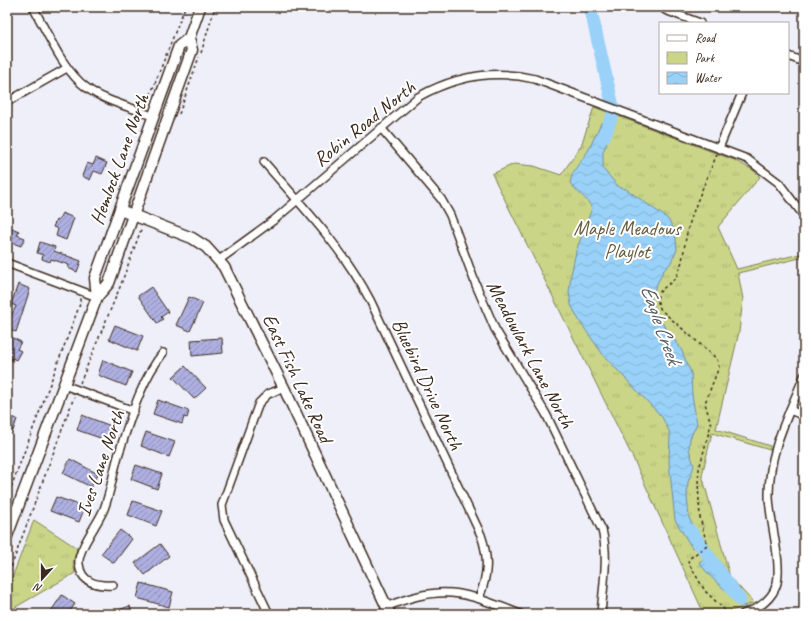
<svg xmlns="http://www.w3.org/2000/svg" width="811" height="621" font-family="Caveat,sans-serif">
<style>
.park{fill:url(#park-tufts);stroke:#828053}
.water{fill:url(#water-waves);stroke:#738ea1}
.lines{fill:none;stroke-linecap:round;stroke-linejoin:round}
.stream{stroke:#738ea1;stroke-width:2}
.river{stroke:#99d1f8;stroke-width:13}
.building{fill:url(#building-hatch);stroke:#3b2a1e}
.street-casing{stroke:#3b2a1e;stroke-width:10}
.secondary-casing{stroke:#3b2a1e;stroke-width:13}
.path{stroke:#3b2a1e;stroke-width:1.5;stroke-dasharray:3 3;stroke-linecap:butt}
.street{stroke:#fff;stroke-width:7}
.secondary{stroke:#fff;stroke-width:10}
.labels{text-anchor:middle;stroke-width:4;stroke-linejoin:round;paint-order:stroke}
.street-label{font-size:20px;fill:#3b2a1e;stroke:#fff}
.park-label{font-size:20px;fill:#665d3e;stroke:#fff}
.water-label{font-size:21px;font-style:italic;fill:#575c5f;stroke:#fff}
</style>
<defs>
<pattern id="park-tufts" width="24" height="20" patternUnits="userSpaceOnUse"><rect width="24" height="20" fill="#cad588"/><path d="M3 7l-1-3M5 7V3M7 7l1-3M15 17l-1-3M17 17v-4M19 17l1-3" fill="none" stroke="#aeb775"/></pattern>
<pattern id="water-waves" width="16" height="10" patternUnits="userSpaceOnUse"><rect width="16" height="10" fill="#99d1f8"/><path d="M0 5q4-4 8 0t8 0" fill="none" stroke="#85b4d4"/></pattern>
<pattern id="building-hatch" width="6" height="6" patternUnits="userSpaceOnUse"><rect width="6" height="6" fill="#aeb0e1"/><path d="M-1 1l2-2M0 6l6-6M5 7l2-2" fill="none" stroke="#8f8fb6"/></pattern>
</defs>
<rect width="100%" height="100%" fill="#efeff9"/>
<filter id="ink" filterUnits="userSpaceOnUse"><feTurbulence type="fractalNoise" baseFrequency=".025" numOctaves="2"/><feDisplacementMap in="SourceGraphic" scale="8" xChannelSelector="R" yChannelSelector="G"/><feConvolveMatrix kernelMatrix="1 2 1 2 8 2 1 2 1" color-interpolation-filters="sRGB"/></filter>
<g filter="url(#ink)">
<g class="park">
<path d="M594,107L734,160L753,170L760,177L718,227L737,269L804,253V257L738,273L743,299L739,332L716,429L770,446V450L712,433L702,475L730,577L754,603L723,614H704L633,458L492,174L514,164L534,166L561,175L581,146Z"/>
<path d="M34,520L77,548L73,563L75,573L7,612V591Z"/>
</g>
<g class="water">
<path d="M610,121L612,130L603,152V169L619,187L626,189L667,218L675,230L677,250L670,264L664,270L651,296L653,310L681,349L691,373L692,395L697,424L690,438L689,449L694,466L688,482L687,496L689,518L702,542L692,548L675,520L669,463L670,433L662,417L604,356L580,322L571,305L569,292L571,275L576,251L592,208C588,199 577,192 570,183C572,168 584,160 590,147C594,139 597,131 601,123Z"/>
<path d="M712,555L725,570L730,584L742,597L740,600H737C724,589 709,577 699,562Z"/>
</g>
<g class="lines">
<path class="stream" d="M739,599L747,610"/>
<g class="river">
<path d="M590,7L614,111L604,137"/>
<path d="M690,530L740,600"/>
</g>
</g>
<g class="building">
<path d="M96,158L107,163L102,174L94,171L90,180L82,176L87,163L93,165Z"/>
<path d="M62,213L74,218L66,240L56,236L58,229L53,227L56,220L58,221Z"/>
<path d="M7,226L19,231L17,235L25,238L21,246L10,242L11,239L7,238Z"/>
<path d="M40,242L55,247L54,251L81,261L77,272L68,268L69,265L51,259L50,262L42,259L43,255L37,253Z"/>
<path d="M18,284L30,289L16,332L7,329V319L8,316L11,317L16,306L11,304Z"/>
<path d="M151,287L168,312L161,317L163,319L157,323L138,296Z"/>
<path d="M189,297L203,303L190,331L176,325Z"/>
<path d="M115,325L143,336L137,351L109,339Z"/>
<path d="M11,337L21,342L17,349L21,351L16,360L12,358L7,369V346Z"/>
<path d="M222,338L223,353L192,356L191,340Z"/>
<path d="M103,360L132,372L126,386L98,375Z"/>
<path d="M185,366L206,388L194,399L173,377Z"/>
<path d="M158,400L189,411L187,418L184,417L182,424L153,414Z"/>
<path d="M7,415L17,419L13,431L7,429Z"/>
<path d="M82,415L111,426L106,440L77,430Z"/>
<path d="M146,432L175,442L169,457L141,446Z"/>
<path d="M70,459L98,474L91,487L63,473Z"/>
<path d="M136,465L162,474L157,489L131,479Z"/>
<path d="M56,497L85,507L79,522L50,511Z"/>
<path d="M133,501L162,511L156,526L128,515Z"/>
<path d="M120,530L132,539L114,563L101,554Z"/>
<path d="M160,544L169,556L145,575L135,563Z"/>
<path d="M141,583L173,592L169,607L137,598Z"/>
<path d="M62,595L75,604L68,614H49Z"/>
<path d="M130,606L132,614H109V613Z"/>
</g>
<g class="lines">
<defs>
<g id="street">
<path d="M33,7C47,32 63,71 87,88C106,102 132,107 154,117"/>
<path d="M665,10L700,23"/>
<path d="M788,56L804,62"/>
<path d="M7,102L67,68"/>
<path d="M381,128L441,199L450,215L476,285L495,329L546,414L602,530C609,557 603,587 601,614"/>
<path d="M719,148L742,93"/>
<path d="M264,162C302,206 343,248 370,300L481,535C489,558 488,575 479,598"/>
<path d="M219,260L274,220L418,97C454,77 494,69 535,79L747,159L779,183L804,216"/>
<path d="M7,263L97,297"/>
<path d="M64,385L134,411"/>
<path d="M790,410L804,416"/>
<path d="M7,508L16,512"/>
<path d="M113,585C97,586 81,583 79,564C77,550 98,524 104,509C111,491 113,472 119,453C130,420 141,380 163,353"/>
<path d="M386,607C443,582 466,593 520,614"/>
<path d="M269,614L224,520L222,505L259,403L268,394L284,388"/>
<path d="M743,614C758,609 773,599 777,583C782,561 769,519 769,495C769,449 788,417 804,376"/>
</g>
<g id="secondary">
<path d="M120,210L192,238L206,247L224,267L284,388L390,614"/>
<path d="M97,297L95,278L179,46L189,38"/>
<path d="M7,536L97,297L109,283L192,50L189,38L200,7"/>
</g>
</defs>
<use href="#street" class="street-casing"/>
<use href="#secondary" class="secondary-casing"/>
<g class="path">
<path d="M201,53L215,7"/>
<path d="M146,106L185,7"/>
<path d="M179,114L199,57"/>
<path d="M717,154C707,179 695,203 688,229C684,243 684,260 678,273C671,289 649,288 661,310L717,359L719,367L705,403L711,424L699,469L698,483L700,517L707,545L689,559L688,562L705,591L729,614"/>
<path d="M80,383L120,287L142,227"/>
<path d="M7,498L80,304V298"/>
<path d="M7,578L74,397"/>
</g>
<use href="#street" class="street"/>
<use href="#secondary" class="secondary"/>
</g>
</g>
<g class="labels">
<g class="street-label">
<text transform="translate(364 123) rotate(-39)" y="7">Robin Road North</text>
<text transform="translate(119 159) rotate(-70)" y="7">Hemlock Lane North</text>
<text transform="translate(531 354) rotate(62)" y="7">Meadowlark Lane North</text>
<text transform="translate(298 378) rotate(65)" y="7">East Fish Lake Road</text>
<text transform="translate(428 384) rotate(65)" y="7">Bluebird Drive North</text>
<text transform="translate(100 463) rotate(-71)" y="7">Ives Lane North</text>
</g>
<g class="park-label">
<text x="627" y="235">Maple Meadows<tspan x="627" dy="23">Playlot</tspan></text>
</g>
<g class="water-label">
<text transform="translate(661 324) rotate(70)" y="7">Eagle Creek</text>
</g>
</g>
<rect width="811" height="621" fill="none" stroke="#fff" stroke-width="24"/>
<rect x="12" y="12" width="787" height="597" fill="none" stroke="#3b2a1e" stroke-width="1.5" filter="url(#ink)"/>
<rect x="659" y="22" width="130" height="72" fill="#ffffff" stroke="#b1aaa5"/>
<rect x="667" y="35" width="20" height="6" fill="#ffffff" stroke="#b1aaa5"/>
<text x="695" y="42" font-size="12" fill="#3b2a1e">Road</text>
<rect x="667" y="52" width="20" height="12" fill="url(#park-tufts)" stroke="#b1aaa5"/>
<text x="695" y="62" font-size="12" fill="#3b2a1e">Park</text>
<rect x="667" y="72" width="20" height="12" fill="url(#water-waves)" stroke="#b1aaa5"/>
<text x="695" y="82" font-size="12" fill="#3b2a1e">Water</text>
<g transform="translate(42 579) rotate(201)" stroke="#ffffff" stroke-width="3" paint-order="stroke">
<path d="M0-3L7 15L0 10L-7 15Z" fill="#3b2a1e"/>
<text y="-6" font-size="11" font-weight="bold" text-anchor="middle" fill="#3b2a1e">N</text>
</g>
</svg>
